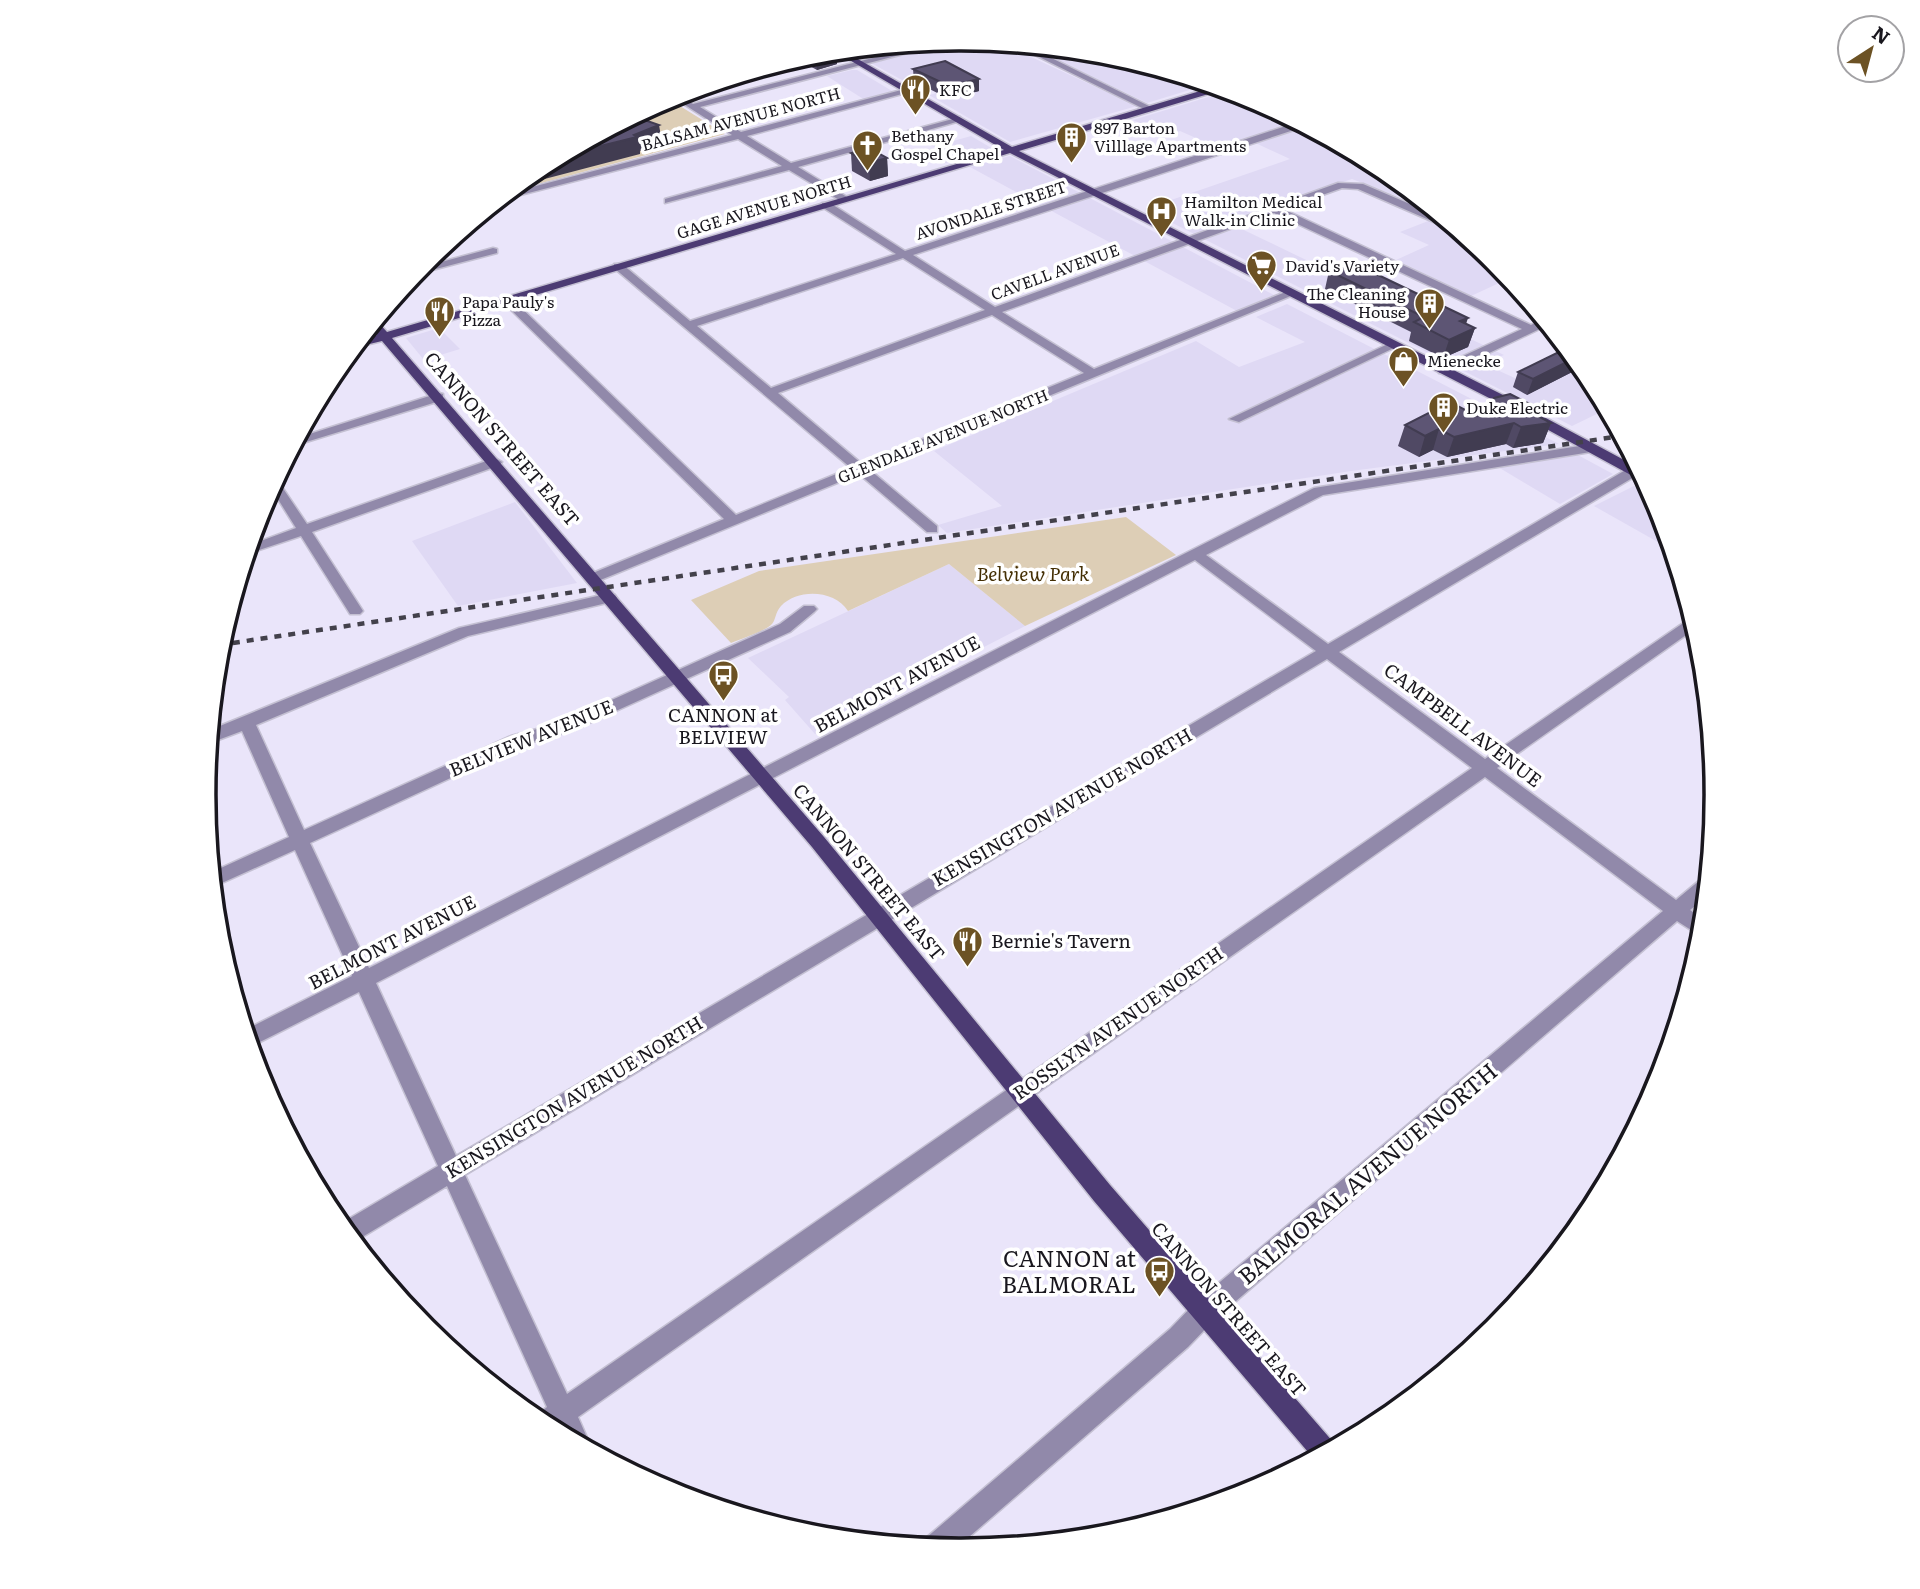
<svg xmlns="http://www.w3.org/2000/svg" width="1920" height="1589" font-family="Literata,serif">
<style>
.built{fill:#dfd9f4}
.green{fill:#ddceb6}
.lines{fill:none;stroke-linecap:round;stroke-linejoin:round}
.minor-casing{stroke:#c4c0d2;stroke-width:3}
.major-casing{stroke:#c4c0d2;stroke-width:3}
.minor{fill:#9189aa;fill-rule:evenodd}
.major{fill:#4c3b73;fill-rule:evenodd}
.rail{stroke:#43414b;stroke-width:4.5;stroke-dasharray:7 7;stroke-linecap:butt}
.wall{fill:#504964}
.shaded-wall{fill:#413c51}
.building{fill:#5d5574;stroke:#413c51;stroke-width:2}
.labels{text-anchor:middle;stroke-width:7;stroke-linejoin:round;paint-order:stroke}
.far-poi-label{font-size:16px;fill:#19171e;stroke:#fff;text-anchor:start}
.far-street-label{font-size:16px;fill:#19171e;stroke:#fff}
.street-label{font-size:19px;fill:#19171e;stroke:#fff}
.park-label{font-size:19px;font-style:italic;fill:#442f04;stroke:#fff}
.poi-label{font-size:19px;fill:#19171e;stroke:#fff}
.near-street-label{font-size:23px;fill:#19171e;stroke:#fff}
.near-poi-label{font-size:23px;fill:#19171e;stroke:#fff;text-anchor:end}
.rim{fill:none;stroke:#19171e;stroke-width:3.5}
</style>
<rect width="100%" height="100%" fill="#eae5fa"/>
<g class="built">
<path d="M969,39L1001,43L1137,106L1010,142L929,95L978,83L967,73L913,86L871,63Z"/>
<path d="M938,41L865,58L850,49Z"/>
<path d="M1082,51L1108,53L1209,84L1147,103L1053,58Z"/>
<path d="M852,70H857L892,91L865,100L827,76Z"/>
<path d="M1231,90L1250,96L1380,166L1435,211L1352,179L1225,221L1504,355L1482,363L1519,380L1572,354L1589,375L1607,409L1572,426L1145,209L1290,159L1247,139L1221,149L1180,131L1168,136L1133,120Z"/>
<path d="M921,135L939,145L971,136L993,149L946,163L925,151L936,148L915,136Z"/>
<path d="M1010,156L1274,295L1237,311L970,167Z"/>
<path d="M1441,216L1495,260L1510,278L1471,296L1396,260L1429,245L1400,232Z"/>
<path d="M1287,304L1559,444L1351,471L947,533L938,525L1002,506L934,451L1196,341L1239,367L1305,342L1256,317Z"/>
<path d="M439,328L460,349L424,360L406,338Z"/>
<path d="M1576,454L1613,474L1560,504L1498,467Z"/>
<path d="M1634,486L1653,496L1672,550L1594,506Z"/>
<path d="M515,502L577,583L458,606L412,541Z"/>
<path d="M949,564L1025,626L815,734L785,700L789,697L748,658Z"/>
</g>
<g class="green">
<path d="M667,98L725,134L508,192L540,166Z"/>
<path d="M1126,517L1176,555L1025,626L949,564L848,611C835,590 798,588 781,606C775,612 776,621 771,625C761,633 743,638 731,643L691,600L759,571Z"/>
</g>
<g class="lines">
<defs>
<g id="minor">
<path d="M961,39L700,107L741,132L909,88L913,91L747,136L791,163L960,117V121L798,167L847,197V201H841L789,170L665,203V199L782,166L738,139L497,201L505,194L732,135L671,96L677,94L693,104L943,40Z"/>
<path d="M1013,44L1025,45L1153,108L1146,110Z"/>
<path d="M1215,87L1306,126L913,255L995,307L1338,183L1363,184L1445,219L1457,229H1450L1358,189L1342,188L1283,209L1531,325L1543,319L1548,325L1447,373H1439V367L1522,329L1274,213L1002,312L1094,369L1288,291L1298,293L870,470L937,526V532H927L859,474L598,581H588V575L724,519L503,302V298H511L736,515L851,468L614,268V264H622L690,321L896,254L822,207V203H830L905,251L1292,124L1212,92ZM903,258L985,310L771,388L697,326ZM992,315L1084,373L862,464L778,393Z"/>
<path d="M493,248L497,249V253L413,275L419,268Z"/>
<path d="M1390,343L1400,345L1239,422L1229,419Z"/>
<path d="M439,393L443,394V400L293,446L297,438Z"/>
<path d="M1592,444L1599,448L1597,451L1323,495L1206,555L1328,644L1629,468H1639V474L1339,652L1485,759L1692,617L1696,628L1497,768L1676,900L1700,880L1708,878L1706,897L1690,910L1704,920L1702,937L1677,921L1214,1320L1188,1347L954,1550L923,1547L926,1538L1170,1329L1196,1302L1663,911L1485,777L578,1417L589,1442L586,1448L534,1418L547,1407L447,1186L354,1242L340,1224L438,1166L359,992L250,1047L245,1030L352,976L295,850L213,887L212,872L289,837L242,731L210,743V730L459,628L610,593L615,595L617,598L615,601L468,636L256,725L304,830L511,736L563,722L780,624L804,606H814L817,609L814,612L790,632L574,730L522,745L310,843L369,968L1314,488ZM1195,560L1316,651L456,1156L376,983ZM1327,659L1472,768L567,1394L465,1175Z"/>
<path d="M495,458L502,462L500,465L312,532L363,611L360,614H350L301,536L247,554L250,545L296,528L271,488L276,478L307,524Z"/>
</g>
<path id="major" d="M842,50L1012,147L1217,86L1225,89L1019,151L1503,395L1639,468L1645,480L1638,479L1495,401L1010,153L392,338L824,837L1110,1185L1334,1443L1336,1447L1314,1459L1094,1201L812,847L382,341L353,348L359,340L377,335L370,327L376,320L387,332L1004,150L834,51Z"/>
</defs>
<use href="#minor" class="minor-casing"/>
<use href="#major" class="major-casing"/>
<use href="#minor" class="minor"/>
<use href="#major" class="major"/>
<path class="rail" d="M219,645L1621,436"/>
</g>
<g class="wall">
<path d="M813,53L837,64L817,70L795,58Z"/>
<path d="M913,69L979,79V91L949,99L914,81Z"/>
<path d="M851,153L887,158L888,176L870,181L852,171Z"/>
<path d="M1329,271L1475,328L1468,347L1443,358L1409,341L1411,332L1325,289Z"/>
<path d="M1576,370L1527,395L1513,387L1518,372Z"/>
<path d="M1528,410L1551,423L1543,443L1513,448L1506,444L1447,457L1433,450L1419,457L1398,446L1405,425Z"/>
</g>
<g class="shaded-wall">
<path d="M837,56V64L817,70L816,61Z"/>
<path d="M979,79V91L949,99V86Z"/>
<path d="M659,125L662,142L640,151V154L514,187L540,166L556,157Z"/>
<path d="M887,158L888,176L870,181L869,163Z"/>
<path d="M1468,318L1463,333L1475,328L1468,347L1443,358L1449,340L1460,321Z"/>
<path d="M1575,358L1579,363L1576,370L1527,395L1533,379Z"/>
<path d="M1514,423L1506,444L1447,457L1454,437Z"/>
<path d="M1551,423L1543,443L1513,448L1521,427Z"/>
<path d="M1439,429L1433,450L1419,457L1425,436Z"/>
</g>
<g class="building">
<path d="M827,52L837,56L816,61L804,56L813,53Z"/>
<path d="M945,61L979,79L949,86L913,69Z"/>
<path d="M633,116L659,125L634,135L637,137L556,157Z"/>
<path d="M869,148L887,158L869,163L851,153Z"/>
<path d="M1351,262L1468,318L1460,321L1475,328L1449,340L1414,322L1424,317L1329,271Z"/>
<path d="M1567,348L1575,358L1533,379L1518,372Z"/>
<path d="M1510,394L1530,404L1523,408L1551,423L1521,427L1514,423L1454,437L1439,429L1425,436L1405,425L1450,402L1477,416L1494,398Z"/>
</g>
<defs>
<symbol id="restaurant-pin" viewBox="-11 -11 22 30"><path d="M0 17L-7.5 6A9.5 9.5 0 1 1 7.5 6Z" fill="#6c5224" stroke="#fff"/><path d="M-5-6h1v4h1v-4h1v4h1v-4h1v5L-1.5 .5V6h-2V.5L-5-1ZM5-6V6H3V1.5H1.5Q1.5-4 5-6Z" fill="#fff"/></symbol>
<symbol id="building-pin" viewBox="-11 -11 22 30"><path d="M0 17L-7.5 6A9.5 9.5 0 1 1 7.5 6Z" fill="#6c5224" stroke="#fff"/><path d="M-4-6H4V6H1V3H-1V6H-4ZM-2.5-4.3h1.7v1.8h-1.7ZM.8-4.3h1.7v1.8H.8ZM-2.5-1h1.7V.8h-1.7ZM.8-1h1.7V.8H.8Z" fill="#fff"/></symbol>
<symbol id="church-pin" viewBox="-11 -11 22 30"><path d="M0 17L-7.5 6A9.5 9.5 0 1 1 7.5 6Z" fill="#6c5224" stroke="#fff"/><path d="M-1.2-6h2.4v3.5h3.3v2.4h-3.3V6h-2.4V-.1h-3.3v-2.4h3.3Z" fill="#fff"/></symbol>
<symbol id="hospital-pin" viewBox="-11 -11 22 30"><path d="M0 17L-7.5 6A9.5 9.5 0 1 1 7.5 6Z" fill="#6c5224" stroke="#fff"/><path d="M-5-5h3v3.5h4V-5h3V5h-3V1.5h-4V5h-3Z" fill="#fff"/></symbol>
<symbol id="supermarket-pin" viewBox="-11 -11 22 30"><path d="M0 17L-7.5 6A9.5 9.5 0 1 1 7.5 6Z" fill="#6c5224" stroke="#fff"/><path d="M-6-5.5h2.5l.6 2H6L4.5 2H-2.5L-4.4-4H-6ZM-1.5 3.2a1.3 1.3 0 1 0 .1 0ZM3 3.2a1.3 1.3 0 1 0 .1 0Z" fill="#fff"/></symbol>
<symbol id="shop-pin" viewBox="-11 -11 22 30"><path d="M0 17L-7.5 6A9.5 9.5 0 1 1 7.5 6Z" fill="#6c5224" stroke="#fff"/><path d="M-5-2.5h2.3a2.7 3.5 0 0 1 5.4 0H5L5.5 6h-11ZM-1.5-2.5h3a1.5 2.3 0 0 0-3 0Z" fill="#fff"/></symbol>
<symbol id="bus-pin" viewBox="-11 -11 22 30"><path d="M0 17L-7.5 6A9.5 9.5 0 1 1 7.5 6Z" fill="#6c5224" stroke="#fff"/><path d="M-5-6H5V4H4V6H2V4H-2V6H-4V4H-5ZM-3.5-4V0h7V-4ZM-3.5 1.2v1.5H-2V1.2ZM2 1.2v1.5H3.5V1.2Z" fill="#fff"/></symbol>
</defs>
<g fill-rule="evenodd">
<use href="#restaurant-pin" x="898" y="72" width="35" height="47"/>
<use href="#building-pin" x="1054" y="120" width="35" height="47"/>
<use href="#church-pin" x="850" y="128" width="35" height="47"/>
<use href="#hospital-pin" x="1144" y="194" width="35" height="47"/>
<use href="#supermarket-pin" x="1244" y="248" width="35" height="47"/>
<use href="#building-pin" x="1412" y="286" width="35" height="47"/>
<use href="#restaurant-pin" x="422" y="294" width="35" height="47"/>
<use href="#shop-pin" x="1386" y="344" width="35" height="47"/>
<use href="#building-pin" x="1426" y="390" width="35" height="47"/>
<use href="#bus-pin" x="706" y="658" width="35" height="47"/>
<use href="#restaurant-pin" x="950" y="924" width="35" height="47"/>
<use href="#bus-pin" x="1142" y="1254" width="35" height="47"/>
</g>
<g class="labels">
<g class="far-poi-label">
<text x="939" y="96">KFC</text>
<text x="1094" y="134">897 Barton<tspan x="1094" dy="18">Villlage Apartments</tspan></text>
<text x="891" y="142">Bethany<tspan x="891" dy="18">Gospel Chapel</tspan></text>
<text x="1184" y="208">Hamilton Medical<tspan x="1184" dy="18">Walk-in Clinic</tspan></text>
<text x="1285" y="272">David's Variety</text>
<text x="1406" y="300" text-anchor="end">The Cleaning<tspan x="1406" dy="18">House</tspan></text>
<text x="462" y="308">Papa Pauly's<tspan x="462" dy="18">Pizza</tspan></text>
<text x="1427" y="367">Mienecke</text>
<text x="1466" y="414">Duke Electric</text>
</g>
<g class="far-street-label">
<text transform="translate(741 119) rotate(-15)" y="6">BALSAM AVENUE NORTH</text>
<text transform="translate(764 207) rotate(-17)" y="6">GAGE AVENUE NORTH</text>
<text transform="translate(991 210) rotate(-18)" y="6">AVONDALE STREET</text>
<text transform="translate(1055 272) rotate(-20)" y="6">CAVELL AVENUE</text>
<text transform="translate(943 436) rotate(-22)" y="6">GLENDALE AVENUE NORTH</text>
</g>
<g class="street-label">
<text transform="translate(502 439) rotate(49)" y="7">CANNON STREET EAST</text>
<text transform="translate(897 684) rotate(-28)" y="7">BELMONT AVENUE</text>
<text transform="translate(1463 725) rotate(37)" y="7">CAMPBELL AVENUE</text>
<text transform="translate(531 738) rotate(-22)" y="7">BELVIEW AVENUE</text>
<text transform="translate(1062 807) rotate(-30)" y="7">KENSINGTON AVENUE NORTH</text>
<text transform="translate(869 872) rotate(50)" y="7">CANNON STREET EAST</text>
<text transform="translate(392 942) rotate(-27)" y="7">BELMONT AVENUE</text>
<text transform="translate(1118 1023) rotate(-35)" y="7">ROSSLYN AVENUE NORTH</text>
<text transform="translate(574 1097) rotate(-31)" y="7">KENSINGTON AVENUE NORTH</text>
<text transform="translate(1229 1309) rotate(49)" y="7">CANNON STREET EAST</text>
</g>
<g class="park-label">
<text x="1033" y="581">Belview Park</text>
</g>
<g class="poi-label">
<text x="723" y="722">CANNON at<tspan x="723" dy="22">BELVIEW</tspan></text>
<text x="991" y="948" text-anchor="start">Bernie's Tavern</text>
</g>
<g class="near-street-label">
<text transform="translate(1368 1174) rotate(-40)" y="8">BALMORAL AVENUE NORTH</text>
</g>
<g class="near-poi-label">
<text x="1136" y="1267">CANNON at<tspan x="1136" dy="26">BALMORAL</tspan></text>
</g>
</g>
<path d="M0 0H1920V1589H0ZM959 51H961A743 743 0 0 1 1704 794V795A743 743 0 0 1 961 1538H959A743 743 0 0 1 216 795V794A743 743 0 0 1 959 51Z" fill="#fff" fill-rule="evenodd"/>
<path class="rim" d="M959 51H961A743 743 0 0 1 1704 794V795A743 743 0 0 1 961 1538H959A743 743 0 0 1 216 795V794A743 743 0 0 1 959 51Z"/>
<g transform="translate(1871 49) rotate(36)"><circle r="33" fill="#ffffff" stroke="#a3a2a5" stroke-width="2"/>
<path d="M0-5L12 26L0 18L-12 26Z" fill="#6c5224"/>
<text y="-10" font-size="19" font-weight="bold" text-anchor="middle" fill="#19171e">N</text>
</g>
</svg>
